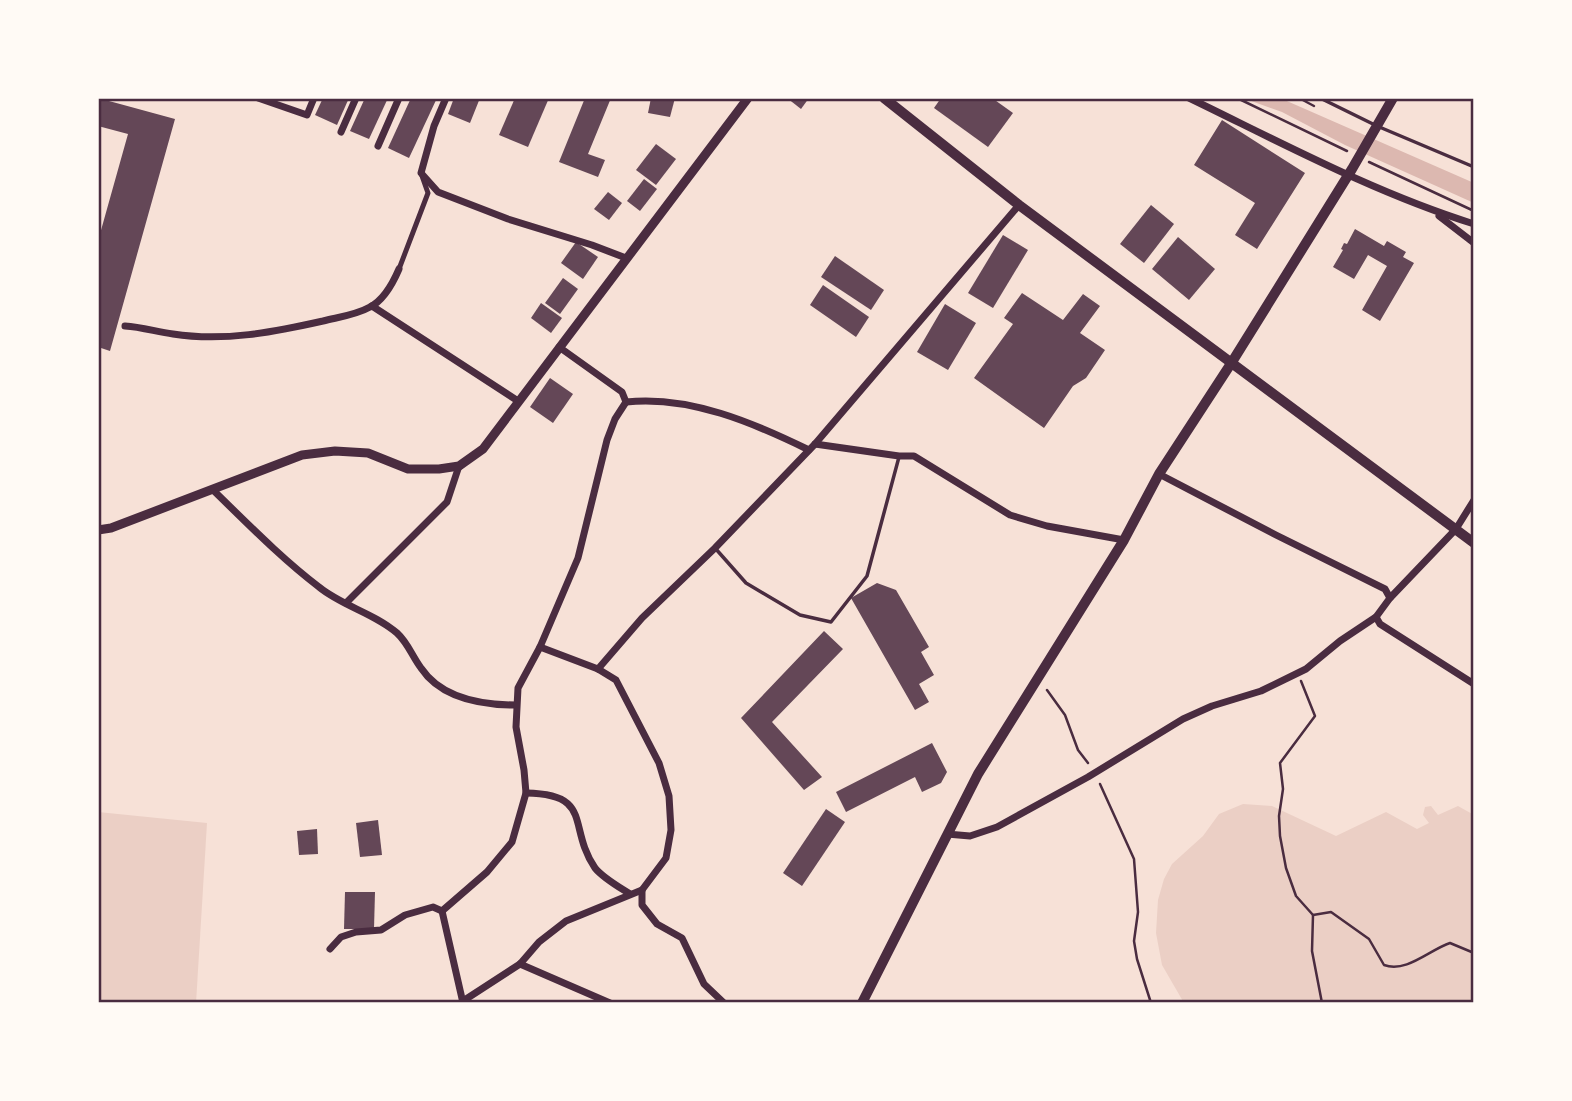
<svg xmlns="http://www.w3.org/2000/svg" width="1572" height="1101" font-family="'IBM Plex Sans',sans-serif">
<style>
.green{fill:#ebcfc5}
.water{fill:#dcb8b0}
.building{fill:#644757}
.lines{fill:none;stroke-linecap:round;stroke-linejoin:round}
.path{stroke:#4a2c40;stroke-width:2.5}
.service{stroke:#4a2c40;stroke-width:3.5}
.pedestrian{stroke:#4a2c40;stroke-width:5}
.minor{stroke:#4a2c40;stroke-width:7}
.tertiary{stroke:#4a2c40;stroke-width:9}
.secondary{stroke:#4a2c40;stroke-width:10}
.neatline{fill:none;stroke:#4a2c40;stroke-width:2.5}
</style>
<rect width="100%" height="100%" fill="#f7e1d7"/>
<g class="green">
<path d="M1243,804L1272,806L1336,836L1386,812L1417,829L1429,823L1423,815L1425,807L1431,806L1438,815L1458,806L1474,815V1003H1184L1162,965L1156,933L1158,900L1164,879L1172,864L1203,836L1219,814Z"/>
<path d="M98,812L207,823L196,1003H98Z"/>
</g>
<path class="water" d="M1243,98H1280L1474,183V203L1345,145L1282,112Z"/>
<g class="building">
<path d="M98,98L175,119L110,351L98,347V241L128,134L98,126Z"/>
<path d="M323,98H349L337,125L315,115Z"/>
<path d="M365,98H388L369,139L350,131Z"/>
<path d="M411,98H437L409,158L388,148Z"/>
<path d="M454,98H480L470,123L448,114Z"/>
<path d="M515,98H549L528,147L499,135Z"/>
<path d="M585,98H611L588,154L605,160L598,177L559,162Z"/>
<path d="M651,98H675L670,117L648,113Z"/>
<path d="M787,98H809L801,109Z"/>
<path d="M941,98H992L1013,113L988,147L934,108Z"/>
<path d="M1222,120L1305,173L1257,249L1235,235L1255,203L1194,165Z"/>
<path d="M656,144L676,159L656,185L636,170Z"/>
<path d="M644,179L657,189L640,211L627,201Z"/>
<path d="M608,192L622,203L609,220L594,209Z"/>
<path d="M1151,205L1174,224L1144,263L1120,244Z"/>
<path d="M1355,229L1384,246L1387,241L1406,252L1403,257L1414,263L1380,321L1362,310L1387,266L1368,255L1354,279L1333,267L1343,250L1341,249L1344,243L1347,244Z"/>
<path d="M1003,235L1028,250L993,308L968,293Z"/>
<path d="M1178,237L1215,269L1189,300L1152,269Z"/>
<path d="M576,242L598,257L583,279L561,263Z"/>
<path d="M835,256L884,290L871,310L821,277Z"/>
<path d="M563,278L578,289L560,314L545,303Z"/>
<path d="M823,285L869,317L856,337L810,305Z"/>
<path d="M1022,293L1063,320L1083,294L1100,306L1080,333L1105,350L1086,378L1073,386L1044,428L974,378L1013,324L1004,318Z"/>
<path d="M541,303L562,318L551,333L531,318Z"/>
<path d="M945,304L976,323L948,370L917,352Z"/>
<path d="M550,378L573,394L553,423L530,407Z"/>
<path d="M877,583L896,590L929,647L921,652L934,675L919,684L929,702L915,710L851,598Z"/>
<path d="M824,631L843,649L772,722L822,777L804,790L741,718Z"/>
<path d="M932,743L947,772L941,783L922,792L915,777L846,812L836,792Z"/>
<path d="M826,809L845,822L802,886L783,873Z"/>
<path d="M378,820L382,855L360,857L356,823Z"/>
<path d="M317,829L318,854L299,855L297,831Z"/>
<path d="M345,892H375L374,929H344Z"/>
</g>
<g class="lines">
<g class="path">
<path d="M1237,98L1347,151"/>
<path d="M1299,98L1314,106"/>
<path d="M1369,162L1474,211"/>
<path d="M1301,681L1315,716L1280,763L1283,789L1279,816L1280,836L1286,868L1296,896L1313,915L1312,951L1322,1003"/>
<path d="M1047,690L1065,715L1078,750L1088,763"/>
<path d="M1100,784L1134,859L1138,912L1134,941L1137,959L1151,1003"/>
<path d="M1313,915L1331,912L1369,939L1384,965C1407,973 1429,950 1450,943L1474,953"/>
</g>
<g class="service">
<path d="M1320,98L1377,126L1474,167"/>
<path d="M715,548L746,583L800,615L831,622L867,576L899,457"/>
</g>
<path class="pedestrian" d="M399,269L428,193L422,176"/>
<g class="minor">
<path d="M258,98L307,115L314,98"/>
<path d="M446,98L434,126L421,173L438,192L508,219L592,245L626,258"/>
<path d="M1189,98C1282,143 1375,193 1474,224"/>
<path d="M341,132L356,98"/>
<path d="M378,146L399,98"/>
<path d="M1439,216L1474,243"/>
<path d="M372,306L518,401"/>
<path d="M125,326C142,327 157,332 173,334C224,342 274,332 323,321C339,317 356,315 370,307C384,300 393,283 399,269"/>
<path d="M559,347L622,392L626,402"/>
<path d="M626,402C689,395 754,423 809,450"/>
<path d="M815,444L899,456H914L1010,515L1047,526L1124,540"/>
<path d="M1159,474L1276,535L1385,589L1390,598"/>
<path d="M213,490C247,523 281,558 319,587C342,606 374,613 397,633C408,643 412,656 421,668C441,698 482,705 516,705"/>
<path d="M346,603L447,502L459,466"/>
<path d="M1376,617L1380,624L1474,684"/>
<path d="M540,647L598,669L616,680L659,763L669,796L671,830L666,858L642,890V905L657,924L682,938L704,984L724,1003"/>
<path d="M598,669L642,618L715,548L815,444L1019,205"/>
<path d="M526,793C594,794 567,827 595,868C603,878 619,887 630,894"/>
<path d="M947,834L970,836L997,827L1088,777L1183,719L1212,706L1261,691L1306,669L1340,641L1376,617L1390,598L1456,529L1474,500"/>
<path d="M330,949L341,937L356,932L381,930L405,915L433,907L442,911"/>
<path d="M520,964L610,1003"/>
<path d="M463,1001L520,964L539,942L566,921L642,890"/>
<path d="M463,1003L442,911L487,872L512,842L526,793L524,770L516,727L518,688L540,647L578,558L607,440L615,419L626,402"/>
</g>
<path class="tertiary" d="M98,530L111,528L302,455L335,451L368,453L408,469H439L459,466L483,449L748,98"/>
<g class="secondary">
<path d="M884,98L1019,205L1474,543"/>
<path d="M862,1003L978,774L1124,540L1159,474L1232,362L1352,169L1393,98"/>
</g>
</g>
<rect width="1572" height="1101" fill="none" stroke="#fffaf5" stroke-width="200"/>
<rect x="100" y="100" width="1372" height="901" class="neatline"/>
</svg>
